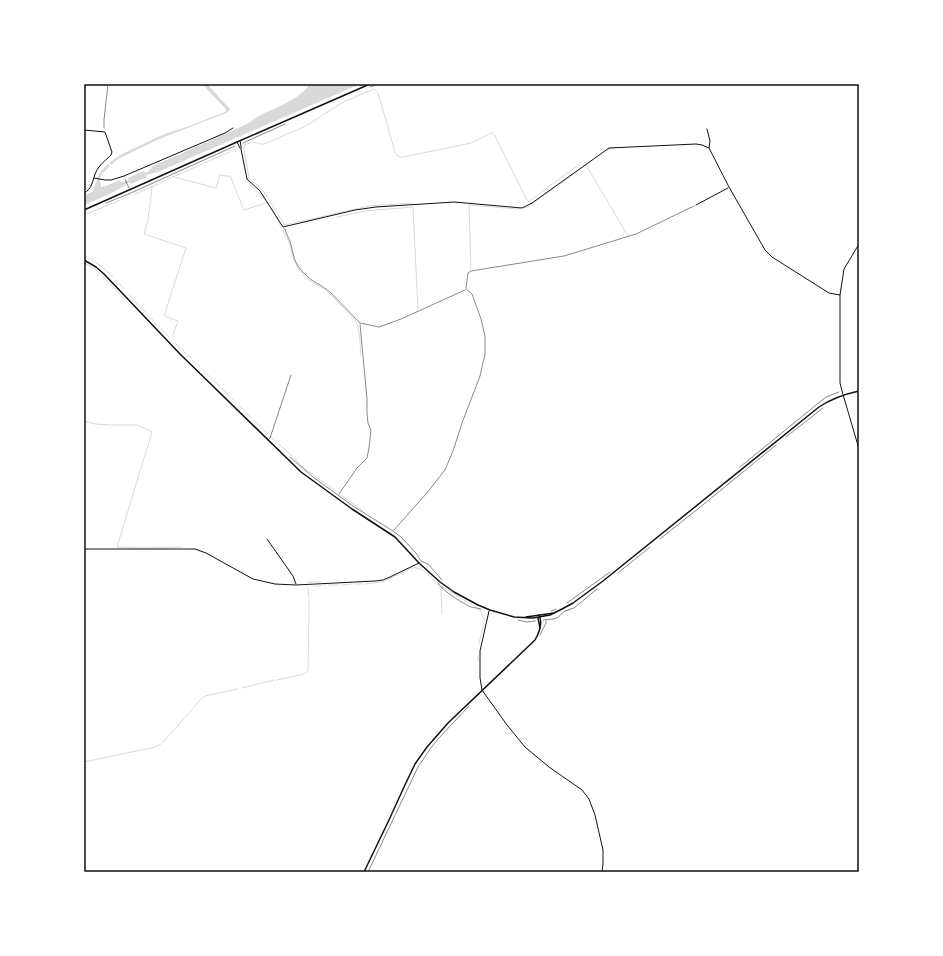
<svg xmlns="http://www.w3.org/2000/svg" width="943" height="956" font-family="'Space Grotesk',sans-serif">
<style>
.water{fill:#d9d9d9}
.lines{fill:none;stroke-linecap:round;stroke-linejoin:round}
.stream{stroke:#d9d9d9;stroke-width:1}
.path{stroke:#111;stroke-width:0.5}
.service{stroke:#111;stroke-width:0.5}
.minor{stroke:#111;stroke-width:1}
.tertiary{stroke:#111;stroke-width:1.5}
.secondary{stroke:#111;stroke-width:1.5}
.neatline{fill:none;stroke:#111;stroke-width:1.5}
</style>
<rect width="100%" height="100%" fill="#fff"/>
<g class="water">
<path d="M202,84H207L230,109L229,111L226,113L157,140L118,159L111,165L109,163L120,155L162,135L189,126L225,112L226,111L225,108Z"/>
<path d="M310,84H360L158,172L146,175L147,177L131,184L130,182L126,184V185L112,193L84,205V195L92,192L97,180C98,173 103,169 108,164L110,166L102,174L100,178L101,187L106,186L120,180L121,182L129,180L128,178L144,171L145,173L149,171V170L152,168L151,167L247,124C268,107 292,107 310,84Z"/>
</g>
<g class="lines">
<g class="stream">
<path d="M605,151L609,149L614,148"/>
<path d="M175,176L236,149"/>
<path d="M247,180L251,186L258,192L267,202L277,219L289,242L294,261L299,269L307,279L326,290L355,320C360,328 360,345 361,355"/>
<path d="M152,187L148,220L144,234L186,248L164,316L178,321L172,337"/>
<path d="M135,194L152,187L174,176V177L216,188L220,175L226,176H230L244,210L266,203"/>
<path d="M412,203L369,206L285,225L284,224L265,193L249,178L244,150V145L253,142L260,144H264L306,126L343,102L374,89L378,93L395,152C397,156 398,157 403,157L471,143L493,132L528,202L581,163"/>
<path d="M523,208L528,207L586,165L628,236"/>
<path d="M84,215L123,199"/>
<path d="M337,217L365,211L413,207L418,310"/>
<path d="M84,255C95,261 104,268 113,277"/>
<path d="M84,263C100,270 112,286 124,299"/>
<path d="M471,269L469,205L517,209L520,208"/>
<path d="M116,280L124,289"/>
<path d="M129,295L170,338"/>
<path d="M175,343L268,434"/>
<path d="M84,422H89L95,424L111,425"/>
<path d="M113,425H137L152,432L117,547L141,548L182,547"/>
<path d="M271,437L292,456"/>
<path d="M295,459L305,469L336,491"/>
<path d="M342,496L362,510"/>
<path d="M308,582H321"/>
<path d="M355,584H362"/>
<path d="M364,584L382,582L412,568C423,566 431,578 438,585"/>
<path d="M324,585H326"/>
<path d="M329,585H339"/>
<path d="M342,585L352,584"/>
<path d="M312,586H314"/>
<path d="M315,586H322"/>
<path d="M308,587L309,598"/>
<path d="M439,587L441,589V586L476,607L480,610L484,619"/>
<path d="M441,589L442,614"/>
<path d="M309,600V611"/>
<path d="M479,643L484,623"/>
<path d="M478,661V656"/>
<path d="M305,673L307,672L308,670L309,613"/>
<path d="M277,680L304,674"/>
<path d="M242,688L274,680"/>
<path d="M193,708L200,700L205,696L237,689"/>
<path d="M163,742L192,710"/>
<path d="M84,762L155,747L161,744"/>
</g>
<g class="path">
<path d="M370,87L378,84"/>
<path d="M104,128V120L108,84"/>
<path d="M243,143L285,124"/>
<path d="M125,179L129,188"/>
<path d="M106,203L131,193L235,146"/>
<path d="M285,229C286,233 288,237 290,241C294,255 293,263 305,274C312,282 322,285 330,292L360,323L379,327L401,319L465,290"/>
<path d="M466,288L468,273L471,271L564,256L636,234L694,206"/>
<path d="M786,437L823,408"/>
<path d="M290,457L313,477L353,506L393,531L401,537L416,553L421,561L423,562L428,564L442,580"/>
<path d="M740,467L816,405L826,397L839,392"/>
<path d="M339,494L357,468L367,458L369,448L371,430L368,423L367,413V399L360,324"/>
<path d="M394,530L426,494L445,470L453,451L462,423L480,376L485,354V336L481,319L472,294L466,289"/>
<path d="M660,539L704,504L776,445"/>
<path d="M618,573L650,547"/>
<path d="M438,583C441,590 464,604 471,607C474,608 478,608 481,609"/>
<path d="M567,603L610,572"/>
<path d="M551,611L556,609"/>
<path d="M518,620L527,622L535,621"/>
<path d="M543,620L553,619L557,618L565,611L574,608L597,589"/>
<path d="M540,635L546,623V621"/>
<path d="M368,872L418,767L430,749L438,739L469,706"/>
</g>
<path class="service" d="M268,440L270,438L291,375"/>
<g class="minor">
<path d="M707,129L710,141L709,148L729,187L765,250L772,257L829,293L840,295V383L842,391L859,449"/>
<path d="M84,130L105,132L112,152L111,155C106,160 99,165 96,172C92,180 93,189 84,193"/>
<path d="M240,141L241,146V149L247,179L260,191L283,227L355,210L376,207L454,202L522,208L532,203L609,148L696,144L702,145L709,148"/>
<path d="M237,142L240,148"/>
<path d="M94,178L105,180H111L124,176L225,133L233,128"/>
<path d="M696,205L728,188"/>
<path d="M840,295L844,269L859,244"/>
<path d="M267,539L293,576L296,584"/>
<path d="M84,549H195L206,553L253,579L275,584L296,585L375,581L383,580L390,577L419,563"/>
<path d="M489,611L480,651V678L482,690L507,725L525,747L549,767L582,790L589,799L595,815L603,850V864L602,872"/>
</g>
<g class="tertiary">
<path d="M84,260L96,267L104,274L180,354L301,472L352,509L395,537L419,563L440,582L454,592L478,605L490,610L514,617L533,618L550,615L562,609L573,603L603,581L819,407C831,399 845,394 859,391"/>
<path d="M526,617L554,613"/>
<path d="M538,618L540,628"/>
<path d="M364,872L389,820L404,787L415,764L427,747L448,723L535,640C539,633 543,623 539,615"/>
</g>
<path class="secondary" d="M84,210L237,142L370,84"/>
</g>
<rect width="943" height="956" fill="none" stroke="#ffffff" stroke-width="170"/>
<rect x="85" y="85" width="773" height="786" class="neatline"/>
</svg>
